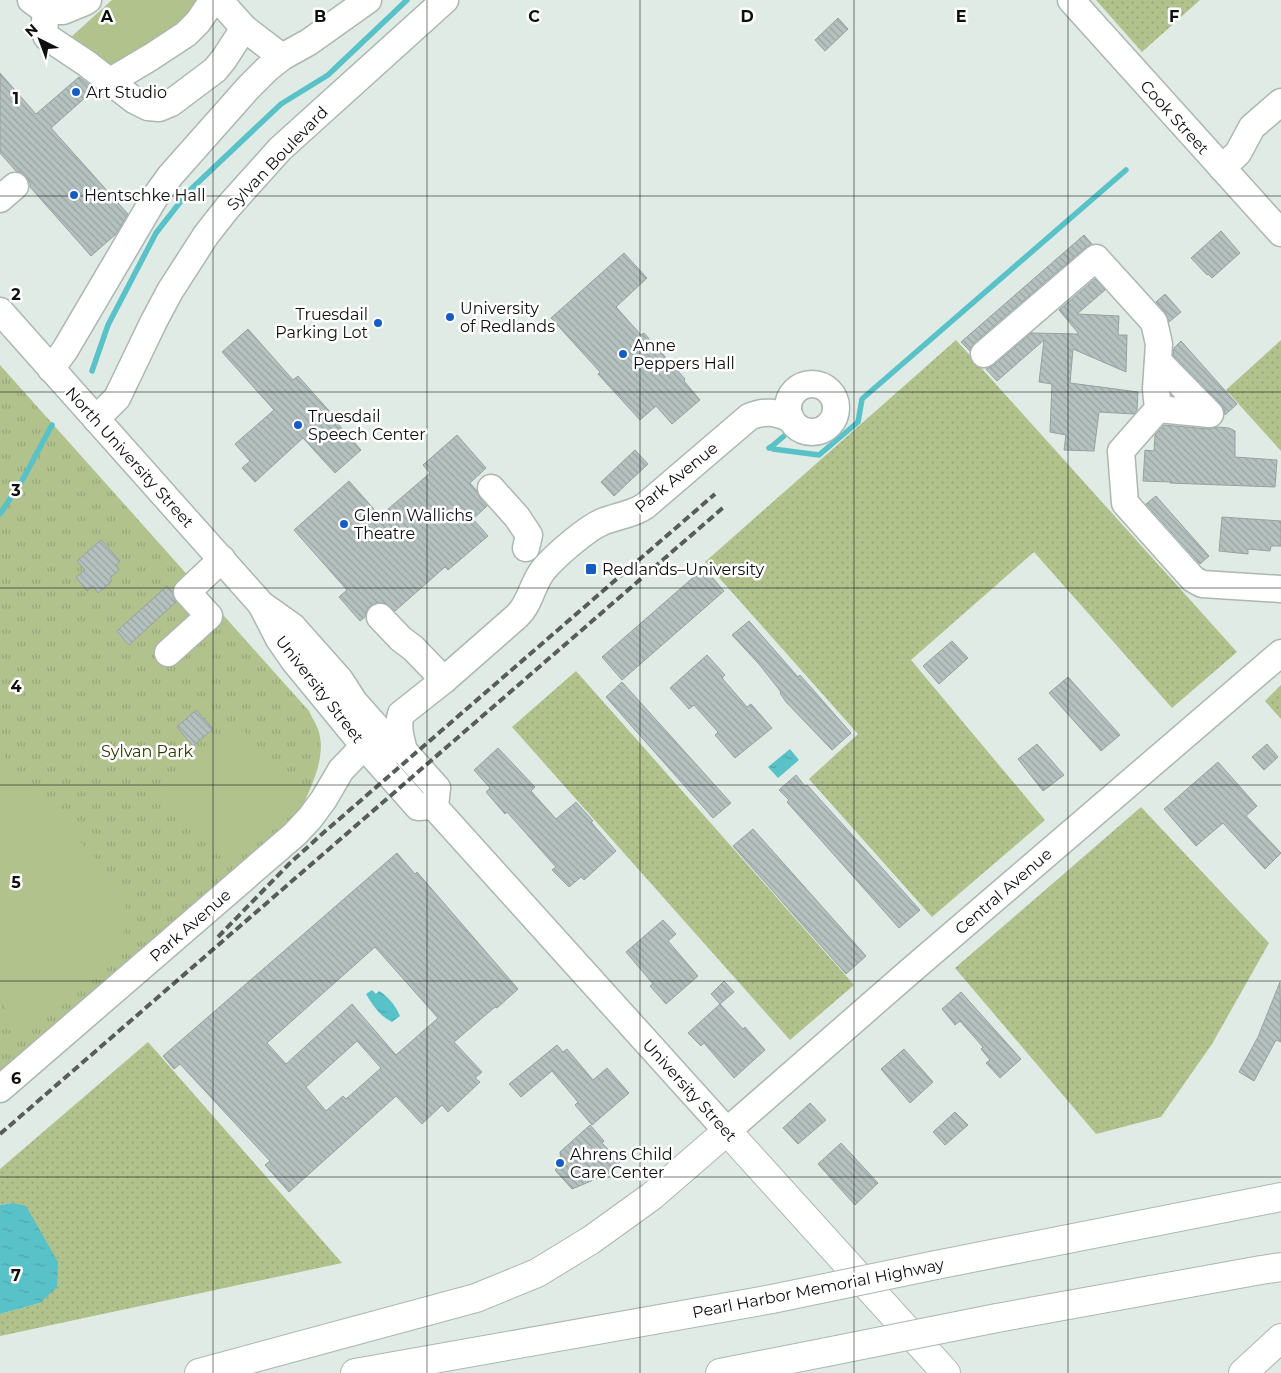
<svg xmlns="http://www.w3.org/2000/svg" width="1281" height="1373" font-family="Montserrat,sans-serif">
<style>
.grass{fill:url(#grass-dots)}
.park{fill:url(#park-tufts)}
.garden{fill:#b1c28d}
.water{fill:url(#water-ripples)}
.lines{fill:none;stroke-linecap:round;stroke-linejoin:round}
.stream{stroke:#59c2c8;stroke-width:5.5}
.building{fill:url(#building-back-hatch);stroke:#96a2a0;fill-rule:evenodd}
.minor-casing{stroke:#acb7b1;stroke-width:29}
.major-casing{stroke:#acb7b1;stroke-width:30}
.highway-casing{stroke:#acb7b1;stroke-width:30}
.minor{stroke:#fff;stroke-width:26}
.major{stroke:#fff;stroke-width:28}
.highway{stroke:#fff;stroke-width:28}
.rail{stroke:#575d59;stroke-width:4;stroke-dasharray:8 4;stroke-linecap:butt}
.highway-bridge-casing{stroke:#acb7b1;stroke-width:30;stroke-linecap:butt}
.highway-bridge{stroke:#fff;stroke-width:28}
.grid{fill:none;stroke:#0d100e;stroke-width:1;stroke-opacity:0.55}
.poi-dot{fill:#155cc7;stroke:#fff;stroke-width:2}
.labels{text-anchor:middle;stroke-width:5;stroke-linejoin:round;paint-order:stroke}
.poi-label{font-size:16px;fill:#0d100e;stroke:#fff;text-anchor:start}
.street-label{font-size:16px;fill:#0d100e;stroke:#fff}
.park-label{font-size:16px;fill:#2d3a03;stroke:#fff}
.grid-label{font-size:16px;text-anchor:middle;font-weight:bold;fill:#0d100e;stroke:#fff;stroke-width:5;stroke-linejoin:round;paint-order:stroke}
</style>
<defs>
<pattern id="grass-dots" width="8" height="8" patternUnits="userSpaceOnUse" patternTransform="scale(1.25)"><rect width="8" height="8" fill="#b1c28d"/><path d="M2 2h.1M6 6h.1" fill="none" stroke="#97a678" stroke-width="1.8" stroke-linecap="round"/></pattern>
<pattern id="park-tufts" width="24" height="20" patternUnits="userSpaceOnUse" patternTransform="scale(1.25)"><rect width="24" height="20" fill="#b1c28d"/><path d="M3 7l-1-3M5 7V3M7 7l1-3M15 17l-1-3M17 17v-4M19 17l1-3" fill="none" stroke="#97a678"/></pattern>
<pattern id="water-ripples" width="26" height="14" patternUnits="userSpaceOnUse" patternTransform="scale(1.25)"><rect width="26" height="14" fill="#59c2c8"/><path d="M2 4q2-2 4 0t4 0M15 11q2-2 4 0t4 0" fill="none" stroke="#4ca6ab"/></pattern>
<pattern id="building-back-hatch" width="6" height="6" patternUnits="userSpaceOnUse" patternTransform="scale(1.25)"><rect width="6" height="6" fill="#b4c1bf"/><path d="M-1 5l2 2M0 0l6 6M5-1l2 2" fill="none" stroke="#9aa5a3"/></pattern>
</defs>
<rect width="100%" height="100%" fill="#dfebe4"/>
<g class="grass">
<path d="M1096,0H1200L1142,52Z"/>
<path d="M956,340L1237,652L1172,708L1034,552L911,660L1045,820L932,917L809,779L858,734L705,562Z"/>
<path d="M1281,340V451L1226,390Z"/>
<path d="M576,671L854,985L790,1040L512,727Z"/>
<path d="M1281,685V719L1265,701Z"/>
<path d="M1141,807L1269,943L1212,1044L1161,1117L1096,1134L955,968Z"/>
<path d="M148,1042L342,1263L0,1336V1314L40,1303L13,1203L0,1205V1169Z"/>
</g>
<path class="park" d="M0,365L309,711C312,718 317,725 319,732C326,759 311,786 301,810L0,1075Z"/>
<g class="garden">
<path d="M112,0H198L188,18L117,65L108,64L70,38Z"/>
<path d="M236,722L302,798L227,863L161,788Z"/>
<path d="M0,752L127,894L123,941L24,1030L0,1002Z"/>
</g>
<g class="water">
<path d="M790,749L799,760L778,778L768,767Z"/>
<path d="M372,990L376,994L379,991C389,997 395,1005 400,1016L392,1022C380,1016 373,1006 366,994Z"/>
<path d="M13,1203L26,1206L58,1262L57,1287L40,1303L0,1314V1205Z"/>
</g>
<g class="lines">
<g class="stream">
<path d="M92,371L108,325L156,233L188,192L281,104L328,75L407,0"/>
<path d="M771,447L784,436"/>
<path d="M769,448L771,447L773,449L819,455L858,422L862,399L1126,170"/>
<path d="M0,514L23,479L52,425"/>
</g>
</g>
<g class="building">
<path d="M838,18L848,29L825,51L815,40Z"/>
<path d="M0,73L36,114L79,77L95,89L51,128L128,214L116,234L91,256L30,187V183L26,176L20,172L16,171L0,153Z"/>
<path d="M1221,231L1240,253L1212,278L1208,274L1207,275L1191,258Z"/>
<path d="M1084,235L1092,244L1086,247L974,343L970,351L961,342Z"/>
<path d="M624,253L647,278L616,307L641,335L644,333L685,379L684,381L700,400L672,424L656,406L640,420L598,374L600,372L551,318Z"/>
<path d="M1095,279L1105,290L1077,314L1119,316L1118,335H1127L1126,372L1073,349L1070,383L1138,392L1137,410L1134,414L1099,412L1094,451L1064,450L1066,435L1050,432L1052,384L1039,382L1044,340L997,381L986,369L994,365L1031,333L1079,334L1059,310Z"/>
<path d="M1165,294L1181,312L1169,322L1165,312L1156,302Z"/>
<path d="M248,329L293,380L298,376L332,414L330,415L361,450L335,473L303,438L255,482L242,468L250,461L235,444L274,410L222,352Z"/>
<path d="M1181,341L1237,404L1225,415L1224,409L1221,404L1173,355L1174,348Z"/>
<path d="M1164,425L1209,429L1217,427L1229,428L1235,431V457L1277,460L1275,487L1170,483L1171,482L1143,481L1145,450L1154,451L1155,435Z"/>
<path d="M457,435L486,468L470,483L476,490L480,498L487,506L473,519L488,536L448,570L445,567L395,611L385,603H376L369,607L366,612L365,617L360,621L339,597L347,590L294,530L349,481L380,516L430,473L423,465Z"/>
<path d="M635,450L648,464L614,496L601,482Z"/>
<path d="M1156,496L1209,556L1200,564L1146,504Z"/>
<path d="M1222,517L1281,521V546H1271L1270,551L1248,549V554L1219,551Z"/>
<path d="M101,540L120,561L116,565L119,570L110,578L112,581L98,593L93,586L87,591L76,577L85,570L77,561Z"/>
<path d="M704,568L724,591L622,680L602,657Z"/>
<path d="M167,586L172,592L173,596L176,602L129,645L117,631Z"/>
<path d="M749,621L798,677L800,675L851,733L832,750L786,702L780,693L781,692L759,664L732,635Z"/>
<path d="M952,641L968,658L939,684L923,666Z"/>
<path d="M707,655L725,675L722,678L747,707L751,704L772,728L735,758L715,735L718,732L694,705L689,709L670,688Z"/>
<path d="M1068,677L1120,735L1101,751L1049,693Z"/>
<path d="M622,682L731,803L713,818L606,697Z"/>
<path d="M196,710L213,729L193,746L177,727Z"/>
<path d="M1037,744L1064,775L1043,791L1018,759Z"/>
<path d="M1267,744L1278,757L1264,770L1252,757Z"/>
<path d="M498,748L535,787L531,791L556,819L576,802L593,821L591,822L616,851L584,880L581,877L569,887L552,870L556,867L507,812L505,814L486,792L490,788L474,770Z"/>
<path d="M1218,762L1257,806L1246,816L1281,853L1265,869L1223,823L1196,846L1164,809Z"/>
<path d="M796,775L805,786L807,785L920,910L899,928L787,802L789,800L779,790Z"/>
<path d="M753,829L866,956L846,974L733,846Z"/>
<path d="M397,853L415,874L417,872L518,989L497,1008L495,1007L454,1042L482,1072L475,1078L480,1082L448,1112L442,1105L422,1124L396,1096L289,1192L265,1165L270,1161L180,1064L174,1069L163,1056ZM375,947L438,1018L396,1055L352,1004L286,1064L267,1043ZM357,1041L381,1068L346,1099L343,1096L326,1111L306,1087Z"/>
<path d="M663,920L676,934L668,941L698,976L666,1004L650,986L653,984L626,952Z"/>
<path d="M724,981L734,992L720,1004L711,994Z"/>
<path d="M1280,982L1281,1042L1276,1040L1254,1081L1239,1072L1258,1037Z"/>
<path d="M961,992L1021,1059L1000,1078L986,1063L990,1060L981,1049L983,1047L960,1021L955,1025L942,1009Z"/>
<path d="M720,1004L743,1029L745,1027L765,1050L734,1078L704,1043L701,1046L688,1033Z"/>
<path d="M557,1045L563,1052L567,1049L593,1080L607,1068L629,1093L592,1125L575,1105L578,1102L552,1071L521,1097L509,1084Z"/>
<path d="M904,1049L933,1082L910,1103L881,1069Z"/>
<path d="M810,1103L826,1120L798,1144L783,1128Z"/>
<path d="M955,1112L968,1125L945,1145L933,1132Z"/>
<path d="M590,1125L604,1141L602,1143L620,1162L608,1174L572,1189L555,1170L561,1164L560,1152Z"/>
<path d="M841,1143L878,1183L855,1205L818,1164Z"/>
</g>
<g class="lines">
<defs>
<g id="minor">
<path d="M31,0L46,11H63L85,2L88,0"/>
<path d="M219,0L244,28L282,57"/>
<path d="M1071,0L1281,233"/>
<path d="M46,11L44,31L47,37L86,63L134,100L148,107L159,108L171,103L215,70L224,59L244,28"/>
<path d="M109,82L151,57L186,34L198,22L213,0"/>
<path d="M1222,168L1238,153L1252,127L1281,102"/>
<path d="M0,199L15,186"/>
<path d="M0,311L261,604L279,639L295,662L364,746L418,807L435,806"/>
<path d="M984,354L1096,258L1154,322L1159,344L1156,389L1158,409L1121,451L1125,503L1193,579L1202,584L1281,589"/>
<path d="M1158,361L1210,414L1158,409"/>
<path d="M51,369L65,350L155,197L170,176L248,88L267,69L282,57L309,42L368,0"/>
<circle cx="812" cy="408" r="24"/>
<path d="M96,419L117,398L154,321L170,291L206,235L228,207L280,149L445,0"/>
<path d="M491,488L517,517L529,535L526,548"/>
<path d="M261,604L292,626L340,680L355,703L396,749L404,751L437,788L435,806L439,812L727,1131L908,973L1281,653"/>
<path d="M380,617L401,639L413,648L444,680"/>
<path d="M168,653L209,616L187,592L222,559"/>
<path d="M404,751C401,739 397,727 401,714L444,680L517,616C531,603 532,583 544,569C556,555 586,529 602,522C616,516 632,515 645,506L749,417C765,410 776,412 791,419"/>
<path d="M0,1089L295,834L310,818L324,799L341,770L364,746"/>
</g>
<g id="major">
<path d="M727,1131L946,1373"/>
<path d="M1243,1373L1281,1338"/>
</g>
<g id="highway">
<path d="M936,1265L1281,1197"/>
<path d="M997,1318L1261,1270L1281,1267"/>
<path d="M199,1373L476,1298L537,1273L591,1240L652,1196L727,1131"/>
<path d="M355,1373L772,1299"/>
<path d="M720,1373L827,1352"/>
</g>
</defs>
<use href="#minor" class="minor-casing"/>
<use href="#major" class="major-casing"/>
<use href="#highway" class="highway-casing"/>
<use href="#minor" class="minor"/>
<use href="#major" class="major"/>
<use href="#highway" class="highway"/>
<g class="rail">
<path d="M218,937L289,864L322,834L715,494"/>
<path d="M0,1134L725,506"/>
</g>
<defs>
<g id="highway-bridge">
<path d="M772,1299L936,1265"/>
<path d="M827,1352L997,1318"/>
</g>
</defs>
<use href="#highway-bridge" class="highway-bridge-casing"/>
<use href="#highway-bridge" class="highway-bridge"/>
</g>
<path class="grid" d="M213,0V1373M427,0V1373M640,0V1373M854,0V1373M1068,0V1373M0,196H1281M0,392H1281M0,588H1281M0,785H1281M0,981H1281M0,1177H1281"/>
<g class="poi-dot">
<circle cx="76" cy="92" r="5"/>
<circle cx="74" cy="195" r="5"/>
<circle cx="450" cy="317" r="5"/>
<circle cx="378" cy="323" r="5"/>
<circle cx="623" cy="354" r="5"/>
<circle cx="298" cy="425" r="5"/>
<circle cx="344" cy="524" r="5"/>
<rect x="585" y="563" width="12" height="12" rx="2.5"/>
<circle cx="560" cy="1163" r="5"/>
</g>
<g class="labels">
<g class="poi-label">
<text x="86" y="98">Art Studio</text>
<text x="84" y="201">Hentschke Hall</text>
<text x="460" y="314">University<tspan x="460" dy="18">of Redlands</tspan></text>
<text x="368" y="320" text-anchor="end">Truesdail<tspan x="368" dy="18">Parking Lot</tspan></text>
<text x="633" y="351">Anne<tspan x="633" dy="18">Peppers Hall</tspan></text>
<text x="308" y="422">Truesdail<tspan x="308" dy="18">Speech Center</tspan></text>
<text x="354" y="521">Glenn Wallichs<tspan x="354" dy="18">Theatre</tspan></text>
<text x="602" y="575">Redlands–University</text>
<text x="570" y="1160">Ahrens Child<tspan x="570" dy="18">Care Center</tspan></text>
</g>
<g class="street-label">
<text transform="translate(1175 117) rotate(48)" y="6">Cook Street</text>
<text transform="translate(277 158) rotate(-46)" y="6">Sylvan Boulevard</text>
<text transform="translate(130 457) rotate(48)" y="6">North University Street</text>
<text transform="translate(676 477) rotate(-39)" y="6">Park Avenue</text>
<text transform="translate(320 689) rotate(52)" y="6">University Street</text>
<text transform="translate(1003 891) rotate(-41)" y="6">Central Avenue</text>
<text transform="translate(190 925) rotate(-41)" y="6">Park Avenue</text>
<text transform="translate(690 1090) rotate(48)" y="6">University Street</text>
<text transform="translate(818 1288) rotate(-11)" y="6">Pearl Harbor Memorial Highway</text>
</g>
<g class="park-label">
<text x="147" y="757">Sylvan Park</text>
</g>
</g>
<g class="grid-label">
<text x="107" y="22">A</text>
<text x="320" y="22">B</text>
<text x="534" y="22">C</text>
<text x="747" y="22">D</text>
<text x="961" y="22">E</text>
<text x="1174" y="22">F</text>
<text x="16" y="104">1</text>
<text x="16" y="300">2</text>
<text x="16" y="496">3</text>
<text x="16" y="692">4</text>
<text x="16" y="888">5</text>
<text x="16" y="1084">6</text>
<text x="16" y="1281">7</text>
</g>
<g transform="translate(40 40) rotate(318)" stroke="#ffffff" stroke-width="4" paint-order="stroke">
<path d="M0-4L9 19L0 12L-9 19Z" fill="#0d100e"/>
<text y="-8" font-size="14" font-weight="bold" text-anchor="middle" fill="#0d100e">N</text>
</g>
</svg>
